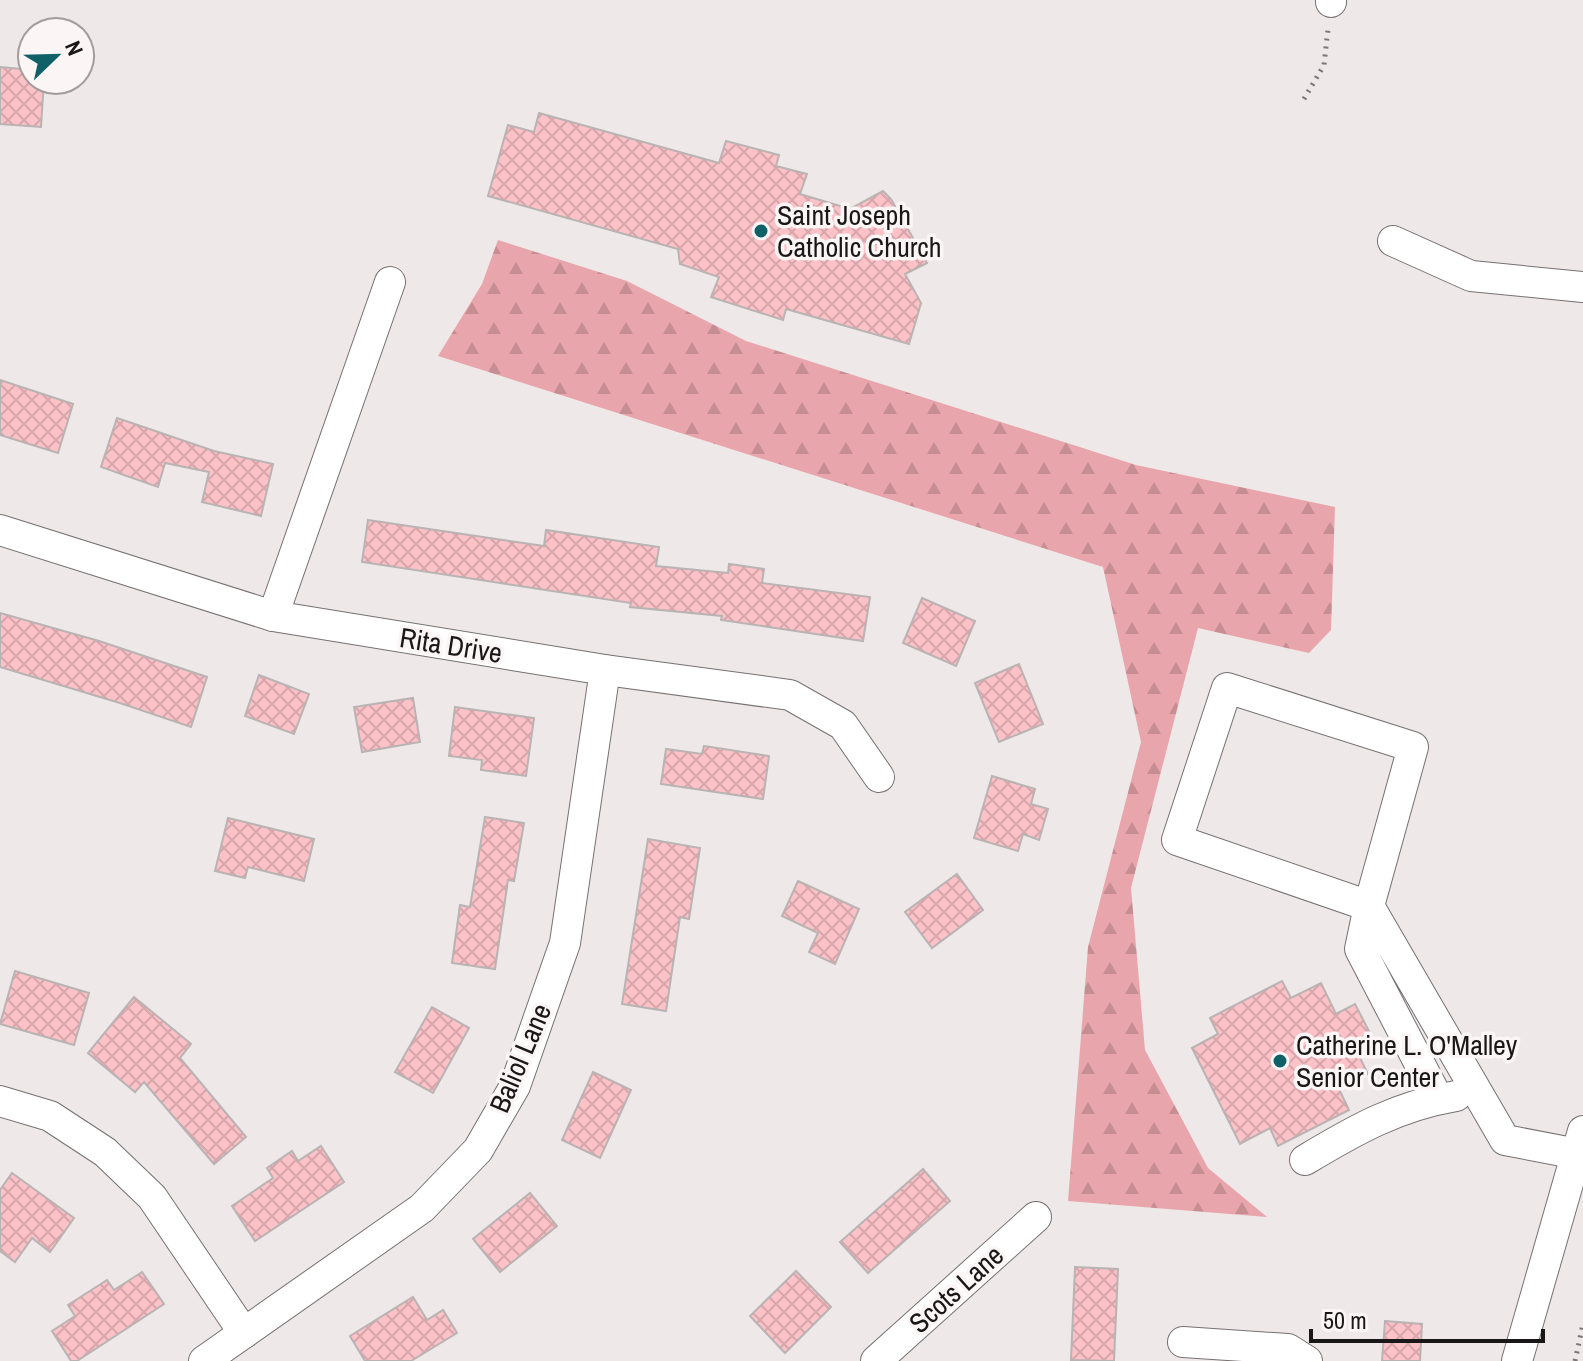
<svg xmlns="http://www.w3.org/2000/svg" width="1583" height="1361" font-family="'Archivo Narrow',sans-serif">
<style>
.forest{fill:url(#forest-firs)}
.building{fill:url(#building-cross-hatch);stroke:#b9b3b3;stroke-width:2}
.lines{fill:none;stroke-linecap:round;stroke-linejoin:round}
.minor-casing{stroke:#767071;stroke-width:32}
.path{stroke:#7b7777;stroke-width:5;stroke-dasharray:2 6;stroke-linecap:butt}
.minor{stroke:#fff;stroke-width:30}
.poi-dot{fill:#106167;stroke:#fcf5f6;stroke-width:3}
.labels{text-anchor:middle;stroke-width:7;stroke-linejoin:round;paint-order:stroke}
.poi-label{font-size:28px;fill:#1a1718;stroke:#fcf5f6;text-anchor:start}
.street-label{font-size:28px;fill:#1a1718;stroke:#fcf5f6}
</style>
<defs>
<pattern id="forest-firs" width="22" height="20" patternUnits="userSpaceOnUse" patternTransform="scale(2)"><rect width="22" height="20" fill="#e8a5ab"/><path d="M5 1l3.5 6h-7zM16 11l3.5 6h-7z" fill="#c68d92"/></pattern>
<pattern id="building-cross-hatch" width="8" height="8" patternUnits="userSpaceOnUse" patternTransform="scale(2)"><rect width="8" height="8" fill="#fcc2c7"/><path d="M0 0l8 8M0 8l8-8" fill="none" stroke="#d7a6aa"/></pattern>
</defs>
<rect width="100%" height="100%" fill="#efe8e8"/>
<polygon class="forest" points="498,240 627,281 746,341 1136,465 1335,507 1331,630 1309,653 1198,628 1131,888 1145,1050 1208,1168 1267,1217 1068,1201 1088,947 1141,742 1103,567 438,356 482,284"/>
<g class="building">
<polygon points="0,67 32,70 32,80 44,80 41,127 0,124"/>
<polygon points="539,113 719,163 726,141 779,155 776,166 807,174 800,194 850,209 883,191 891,199 927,263 905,274 921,303 909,344 786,309 783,320 711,297 719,277 680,264 678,249 488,196 508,125 534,132"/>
<polygon points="0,380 73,404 58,453 0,435"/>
<polygon points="117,418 214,451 273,464 261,516 202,502 209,472 165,463 158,487 101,467"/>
<polygon points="368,520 544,546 546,530 659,547 656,566 728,573 729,564 764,569 762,583 870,597 863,641 721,620 722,616 630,607 631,603 362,562"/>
<polygon points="922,598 975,621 956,666 903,643"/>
<polygon points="0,613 99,641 207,677 191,727 120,703 0,667"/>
<polygon points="1019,664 1043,724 999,742 975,683"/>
<polygon points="259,675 309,694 294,734 245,716"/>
<polygon points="413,698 420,742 362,752 354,707"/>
<polygon points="455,707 534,718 526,776 481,770 482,760 449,756"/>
<polygon points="704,746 769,756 763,799 661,784 666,749 702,754"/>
<polygon points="992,776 1035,789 1031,804 1048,809 1039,840 1023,834 1018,851 974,838"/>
<polygon points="485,817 524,823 514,881 508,880 495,969 452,963 460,905 470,907"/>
<polygon points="228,818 314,839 304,881 248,867 245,878 215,871"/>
<polygon points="648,839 700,848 689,919 680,917 666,1011 622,1004"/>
<polygon points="957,874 983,910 932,948 905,912"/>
<polygon points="798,881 859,909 835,964 809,952 818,933 782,916"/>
<polygon points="15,971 89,993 74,1045 0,1024"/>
<polygon points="1282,981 1291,998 1321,983 1336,1014 1355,1004 1373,1039 1355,1048 1368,1074 1339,1089 1349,1110 1278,1146 1270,1128 1240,1144 1192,1048 1218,1034 1210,1018"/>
<polygon points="134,997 191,1044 180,1058 246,1137 214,1164 144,1082 135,1092 88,1053"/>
<polygon points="432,1007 469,1028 433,1093 395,1072"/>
<polygon points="593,1072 631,1090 600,1158 562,1140"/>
<polygon points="321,1146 344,1182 255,1241 232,1206 273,1178 267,1168 292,1151 298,1161"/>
<polygon points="923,1169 950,1201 868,1273 840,1242"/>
<polygon points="12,1173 74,1218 50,1252 32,1238 15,1262 0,1251 0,1190"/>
<polygon points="530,1193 557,1226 500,1272 473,1239"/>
<polygon points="1075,1267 1118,1269 1114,1361 1071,1360"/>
<polygon points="796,1271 831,1307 785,1353 750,1316"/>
<polygon points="142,1272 164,1304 77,1361 71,1361 52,1331 75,1316 68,1305 107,1280 114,1290"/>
<polygon points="413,1297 427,1320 443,1310 457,1333 411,1361 365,1361 350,1336"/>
<polygon points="1385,1321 1422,1324 1420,1361 1382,1361"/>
</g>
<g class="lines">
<g class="minor-casing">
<g id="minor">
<polyline points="1331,2 1331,0"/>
<polyline points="1393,241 1471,276 1583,287"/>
<polyline points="0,530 273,616 605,670 790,695 843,725 879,777"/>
<polyline points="273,616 390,282"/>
<polyline points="1438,1099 1360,949 1369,906 1177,840 1227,688 1413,747 1369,906 1505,1140 1583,1155"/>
<polyline points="0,1101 50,1116 105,1152 152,1197 244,1333"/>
<path d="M1305,1160C1355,1130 1397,1106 1456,1096"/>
<polyline points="1183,1342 1288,1349 1307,1361"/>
<polyline points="204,1361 422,1208 478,1150 515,1086 565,943 605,670"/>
<polyline points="876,1361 1036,1217"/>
<polyline points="1517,1361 1583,1131"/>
</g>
</g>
<g class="path">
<polyline points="1304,99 1324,65 1328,29"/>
<polyline points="1575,1361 1583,1324"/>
</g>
<use href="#minor" class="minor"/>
</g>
<g class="poi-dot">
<circle cx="761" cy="231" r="8"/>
<circle cx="1280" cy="1061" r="8"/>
</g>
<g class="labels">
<g class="poi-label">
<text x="777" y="225">Saint Joseph<tspan x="777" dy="32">Catholic Church</tspan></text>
<text x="1296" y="1055">Catherine L. O'Malley<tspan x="1296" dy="32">Senior Center</tspan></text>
</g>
<g class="street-label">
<text transform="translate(451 645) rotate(9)" y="10">Rita Drive</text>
<text transform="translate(520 1058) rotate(-67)" y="10">Baliol Lane</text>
<text transform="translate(956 1289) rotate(-42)" y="10">Scots Lane</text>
</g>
</g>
<g transform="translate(56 56) rotate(67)"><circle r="38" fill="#fcf5f6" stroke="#a29c9d" stroke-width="2"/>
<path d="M0-6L14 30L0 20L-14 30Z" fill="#106167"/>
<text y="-12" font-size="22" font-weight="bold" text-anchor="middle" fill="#1a1718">N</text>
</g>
<path d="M1311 1329v12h232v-12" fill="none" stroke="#1a1718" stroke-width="4"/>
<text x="1323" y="1329" font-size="24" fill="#1a1718" stroke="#fcf5f6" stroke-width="6" paint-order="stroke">50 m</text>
</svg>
